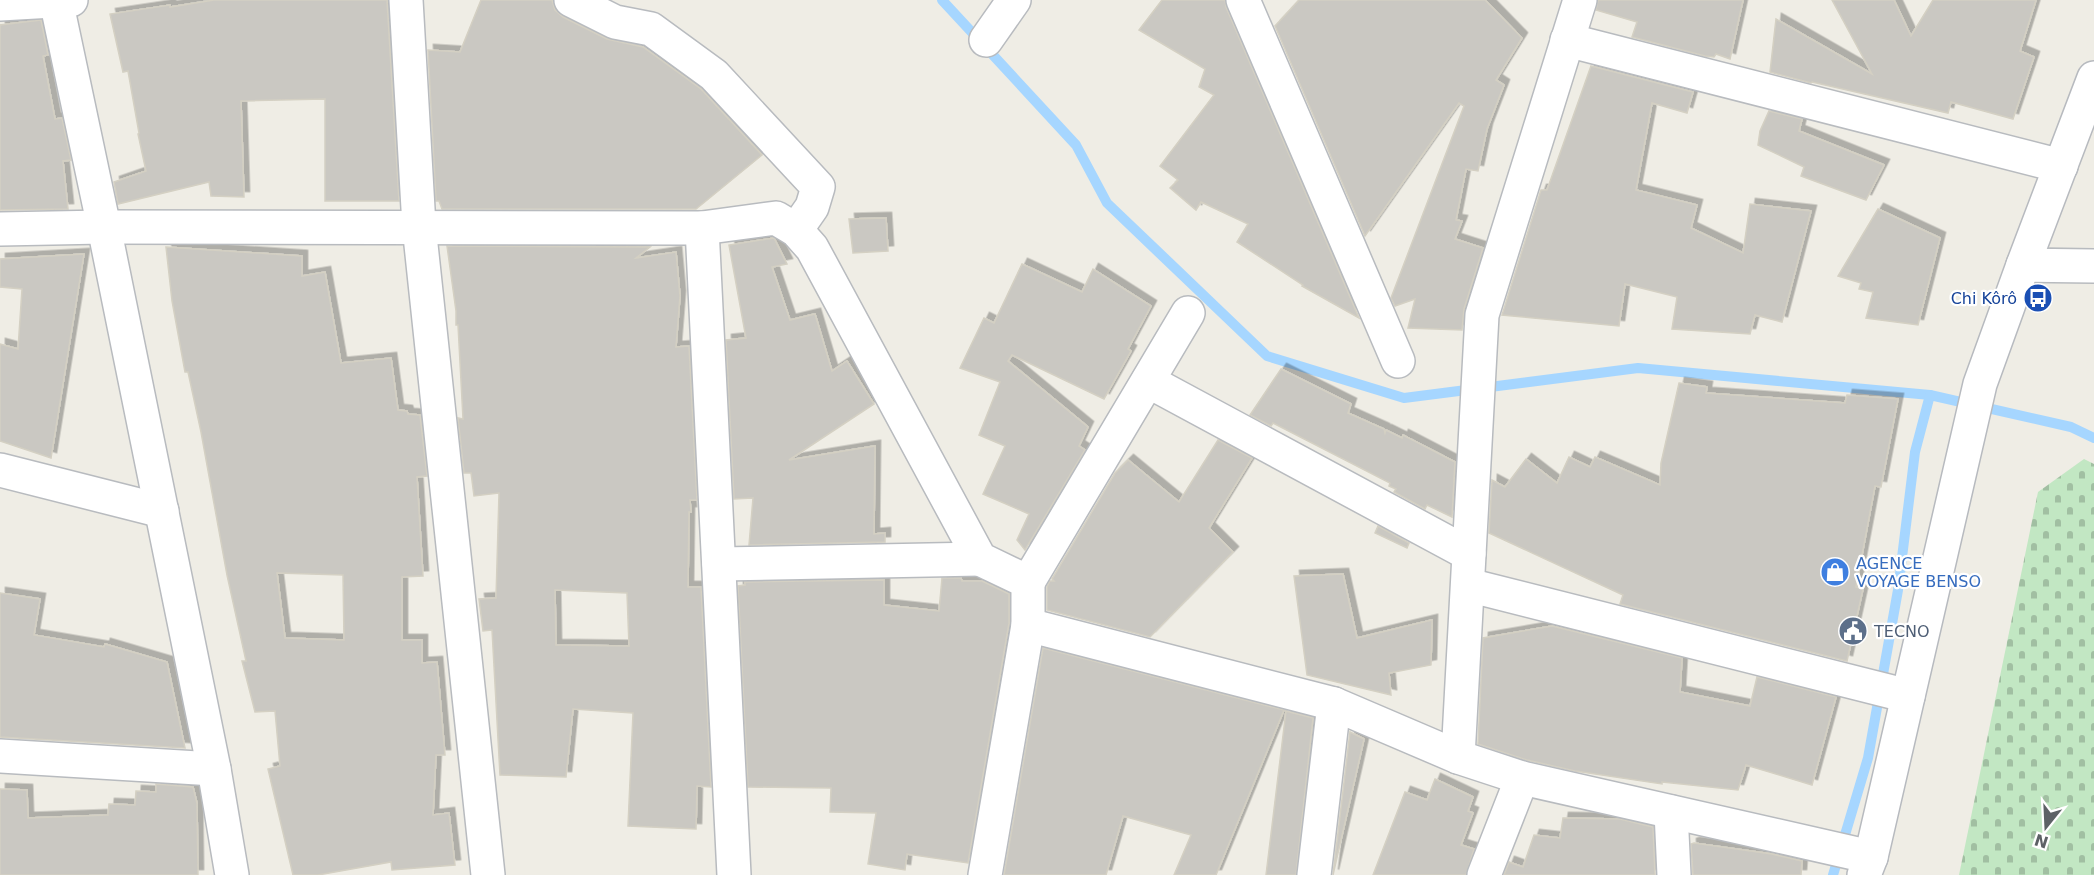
<svg xmlns="http://www.w3.org/2000/svg" width="2094" height="875" font-family="'DejaVu Sans',sans-serif">
<style>
.cemetery{fill:url(#cemetery-stones)}
.lines{fill:none;stroke-linecap:round;stroke-linejoin:round}
.stream{stroke:#a6d6ff;stroke-width:10}
.building{fill:#cac8c2;stroke:#d4d0c3;stroke-width:1.5;fill-rule:evenodd;filter:url(#shadow)}
.minor-casing{stroke:#b8bbbf;stroke-width:36}
.secondary-casing{stroke:#b7babf;stroke-width:36}
.minor{stroke:#fff;stroke-width:33}
.secondary{stroke:#fff;stroke-width:33}
.labels{text-anchor:middle;stroke-width:4.5;stroke-linejoin:round;paint-order:stroke}
.transit-label{font-size:16px;fill:#164399;stroke:#fff;text-anchor:end}
.shop-label{font-size:16px;fill:#366cbe;stroke:#fff;text-anchor:start}
.service-label{font-size:16px;fill:#4e5e75;stroke:#fff;text-anchor:start}
</style>
<defs>
<pattern id="cemetery-stones" width="16" height="16" patternUnits="userSpaceOnUse" patternTransform="scale(1.5)"><rect width="16" height="16" fill="#c2e7c3"/><path d="M2 7V4a2 2 0 0 1 4 0v3zM10 15v-3a2 2 0 0 1 4 0v3z" fill="#a1bfa2"/></pattern>
<filter id="shadow"><feDropShadow dx="5.5" dy="-5.5" stdDeviation="0" flood-color="#0004"/></filter>
</defs>
<rect width="100%" height="100%" fill="#efede5"/>
<polygon class="cemetery" points="2084,459 2094,464 2094,875 1959,875 2038,492"/>
<g class="lines">
<g class="stream">
<polyline points="942,0 1076,145 1107,203 1267,356 1404,398 1638,368 1930,395 2071,427 2094,438"/>
<polyline points="1833,875 1868,758 1898,590 1915,452 1930,395"/>
</g>
</g>
<g class="building">
<polygon points="214,0 387,0 399,201 325,201 325,99 241,101 244,197 211,196 209,182 118,204 114,182 146,171 138,134 139,133 128,71 123,72 110,14 170,5 170,7"/>
<polygon points="481,0 552,0 555,10 563,17 607,39 643,47 701,89 762,155 696,209 442,209 439,201 436,201 428,50 460,52"/>
<polygon points="1162,0 1225,0 1226,7 1359,318 1302,286 1303,285 1237,242 1248,224 1201,202 1196,210 1170,188 1178,180 1160,166 1214,95 1199,87 1205,69 1139,30"/>
<polygon points="1299,0 1485,0 1522,38 1496,80 1504,85 1487,129 1478,171 1466,169 1456,220 1462,221 1455,239 1483,248 1464,309 1462,330 1408,328 1415,299 1395,306 1391,298 1464,106 1459,103 1365,236 1275,26"/>
<polygon points="1598,0 1743,0 1730,59 1716,54 1714,57 1705,56 1632,37 1637,22 1596,10"/>
<polygon points="1832,0 1894,0 1911,36 1933,0 2036,0 2020,51 2034,57 2013,119 1951,102 1948,113 1812,82 1811,83 1770,72 1776,19 1872,74"/>
<polygon points="41,20 48,55 43,56 55,119 62,118 71,160 63,161 68,209 0,210 0,25"/>
<polygon points="1591,66 1693,92 1687,113 1652,103 1636,190 1697,205 1691,228 1743,253 1750,204 1811,211 1782,322 1755,315 1750,334 1672,329 1677,297 1625,284 1619,326 1502,315 1541,190 1547,190"/>
<polygon points="1769,111 1802,119 1799,131 1884,165 1866,200 1801,176 1804,167 1758,145 1760,131"/>
<polygon points="1878,209 1940,238 1918,325 1866,318 1873,292 1859,289 1861,283 1838,276"/>
<polygon points="886,218 888,251 853,253 849,219"/>
<polygon points="774,238 787,264 772,267 790,320 815,314 832,371 847,361 874,404 789,460 875,446 874,534 885,533 885,542 749,545 753,498 734,499 726,340 746,338 729,245"/>
<path d="M447,246L650,247L636,258L676,252L680,296L676,347L689,346L697,500H690L691,512H689L688,587H701L711,787L697,786L696,829L628,826L633,713L573,709L566,777L500,775L492,630L483,631L479,599L496,598L499,493L474,496L471,473H464L458,418L463,419L458,325H456V311ZM555,590L627,593L629,646L556,645Z"/>
<path d="M166,247L302,256V276L325,272L341,363L391,358L398,410L407,411L408,414L420,415L427,476L417,477L423,576L402,577V640H422V663L437,662L445,755H436L433,815L449,813L455,865L392,870L391,862L318,875H293L268,769L280,766L275,711L255,712L242,661H246L227,575L201,432L188,372H185L172,301ZM277,573L343,575L344,640L285,638Z"/>
<polygon points="84,254 51,458 0,441 0,344 18,349 22,289 0,287 0,259"/>
<polygon points="1022,264 1082,292 1093,269 1151,306 1128,349 1131,351 1104,399 1012,355 1008,361 1088,427 1079,446 1085,450 1025,550 1017,540 1029,514 983,494 1005,446 979,435 1000,382 960,368 984,318 994,323"/>
<polygon points="1281,369 1351,404 1348,413 1384,429 1385,433 1386,430 1402,438 1403,435 1455,462 1452,517 1427,505 1425,509 1394,492 1396,489 1389,486 1390,483 1273,423 1271,426 1250,415"/>
<polygon points="1679,383 1707,387 1706,393 1845,403 1847,395 1898,399 1881,487 1875,486 1856,587 1863,589 1847,661 1620,604 1623,595 1489,533 1492,480 1505,487 1526,459 1557,483 1569,457 1590,467 1595,457 1660,485 1661,463"/>
<polygon points="1218,440 1252,458 1209,528 1233,552 1150,637 1047,610 1047,587 1050,581 1054,581 1052,579 1115,473 1128,460 1179,502"/>
<polygon points="1378,526 1409,543 1407,548 1375,533"/>
<polygon points="1343,574 1357,638 1432,620 1431,665 1389,673 1391,695 1307,675 1294,576"/>
<polygon points="942,578 961,578 962,581 982,581 1009,594 1009,623 968,863 907,854 905,870 868,864 876,813 830,812 831,788 748,787 738,586 745,585 745,582 884,580 884,605 939,611"/>
<polygon points="0,593 40,599 34,635 104,647 105,644 167,662 185,748 0,737"/>
<polygon points="1552,626 1682,658 1680,692 1750,706 1757,677 1836,697 1812,785 1746,765 1738,790 1662,782 1662,784 1575,771 1527,760 1478,744 1483,638"/>
<polygon points="1043,648 1284,710 1216,875 1174,875 1191,835 1123,816 1106,875 1004,875"/>
<polygon points="1286,711 1313,718 1296,875 1266,875"/>
<polygon points="1350,732 1364,739 1333,875"/>
<polygon points="1435,779 1473,797 1468,811 1473,813 1461,845 1474,849 1466,875 1373,875 1405,792 1427,800"/>
<polygon points="156,784 193,787 197,803 198,875 0,875 0,789 27,790 28,818 108,815 109,804 135,805 136,791 156,792"/>
<polygon points="1563,818 1620,819 1653,827 1655,875 1504,875 1509,862 1523,867 1534,835 1560,838"/>
<polygon points="1694,843 1772,854 1802,861 1801,875 1693,875 1691,844"/>
</g>
<g class="lines">
<g class="minor-casing">
<g id="minor">
<polyline points="56,0 104,227 214,769 232,875"/>
<polyline points="406,0 419,226 488,875"/>
<polyline points="571,0 615,22 651,29 714,75 818,187 812,207 796,230"/>
<polyline points="1243,0 1398,361"/>
<polyline points="0,4 71,0"/>
<polyline points="986,40 1014,0"/>
<polyline points="1567,40 2061,166"/>
<polyline points="702,228 734,875"/>
<polyline points="0,229 104,227 702,228 776,218 796,230 812,248 980,559 1028,582 1028,625 985,875"/>
<polyline points="2023,265 2094,266"/>
<polyline points="1148,381 1469,554"/>
<polyline points="0,470 162,511"/>
<polyline points="719,564 980,559"/>
<polyline points="1028,582 1188,313"/>
<polyline points="1468,585 1908,696"/>
<polyline points="1028,625 1334,704 1458,757 1522,778 1871,857"/>
<polyline points="0,756 214,769"/>
<polyline points="1458,757 1482,315 1580,0"/>
<polyline points="1671,812 1674,875"/>
<polyline points="1314,875 1334,704"/>
<polyline points="1484,875 1522,778"/>
</g>
</g>
<g class="secondary-casing">
<polyline id="secondary" points="1864,875 1871,857 1980,384 2023,265 2094,78"/>
</g>
<use href="#minor" class="minor"/>
<use href="#secondary" class="secondary"/>
</g>
<defs>
<g id="bus-disc" transform="scale(1.5)"><circle r="9.5" fill="#1a4fb4" stroke="#fff"/><path d="M-5-6H5V4H4V6H2V4H-2V6H-4V4H-5ZM-3.5-4V0h7V-4ZM-3.5 1.2v1.5H-2V1.2ZM2 1.2v1.5H3.5V1.2Z" fill="#fff"/></g>
<g id="shop-disc" transform="scale(1.5)"><circle r="9.5" fill="#3f7fe0" stroke="#fff"/><path d="M-5-2.5h2.3a2.7 3.5 0 0 1 5.4 0H5L5.5 6h-11ZM-1.5-2.5h3a1.5 2.3 0 0 0-3 0Z" fill="#fff"/></g>
<g id="civic-disc" transform="scale(1.5)"><circle r="9.5" fill="#5c6f8a" stroke="#fff"/><path d="M-.6-6.5H3V-4.5H.6V-3L4-1V1h2V6H-6V1h2V-1L-.6-3ZM-1.2 2.5V6h2.4V2.5Z" fill="#fff"/></g>
</defs>
<g fill-rule="evenodd">
<use href="#bus-disc" x="2038" y="298"/>
<use href="#shop-disc" x="1835" y="572"/>
<use href="#civic-disc" x="1853" y="631"/>
</g>
<g class="labels">
<g class="transit-label">
<text x="2017" y="304">Chi Kôrô</text>
</g>
<g class="shop-label">
<text x="1856" y="569">AGENCE<tspan x="1856" dy="18">VOYAGE BENSO</tspan></text>
</g>
<g class="service-label">
<text x="1874" y="637">TECNO</text>
</g>
</g>
<g transform="translate(2046 827) rotate(198)" stroke="#ffffff" stroke-width="4.5" paint-order="stroke">
<path d="M0-4.5L10 22L0 15L-10 22Z" fill="#5d6166"/>
<text y="-9" font-size="16" font-weight="bold" text-anchor="middle" fill="#5d6166">N</text>
</g>
</svg>
